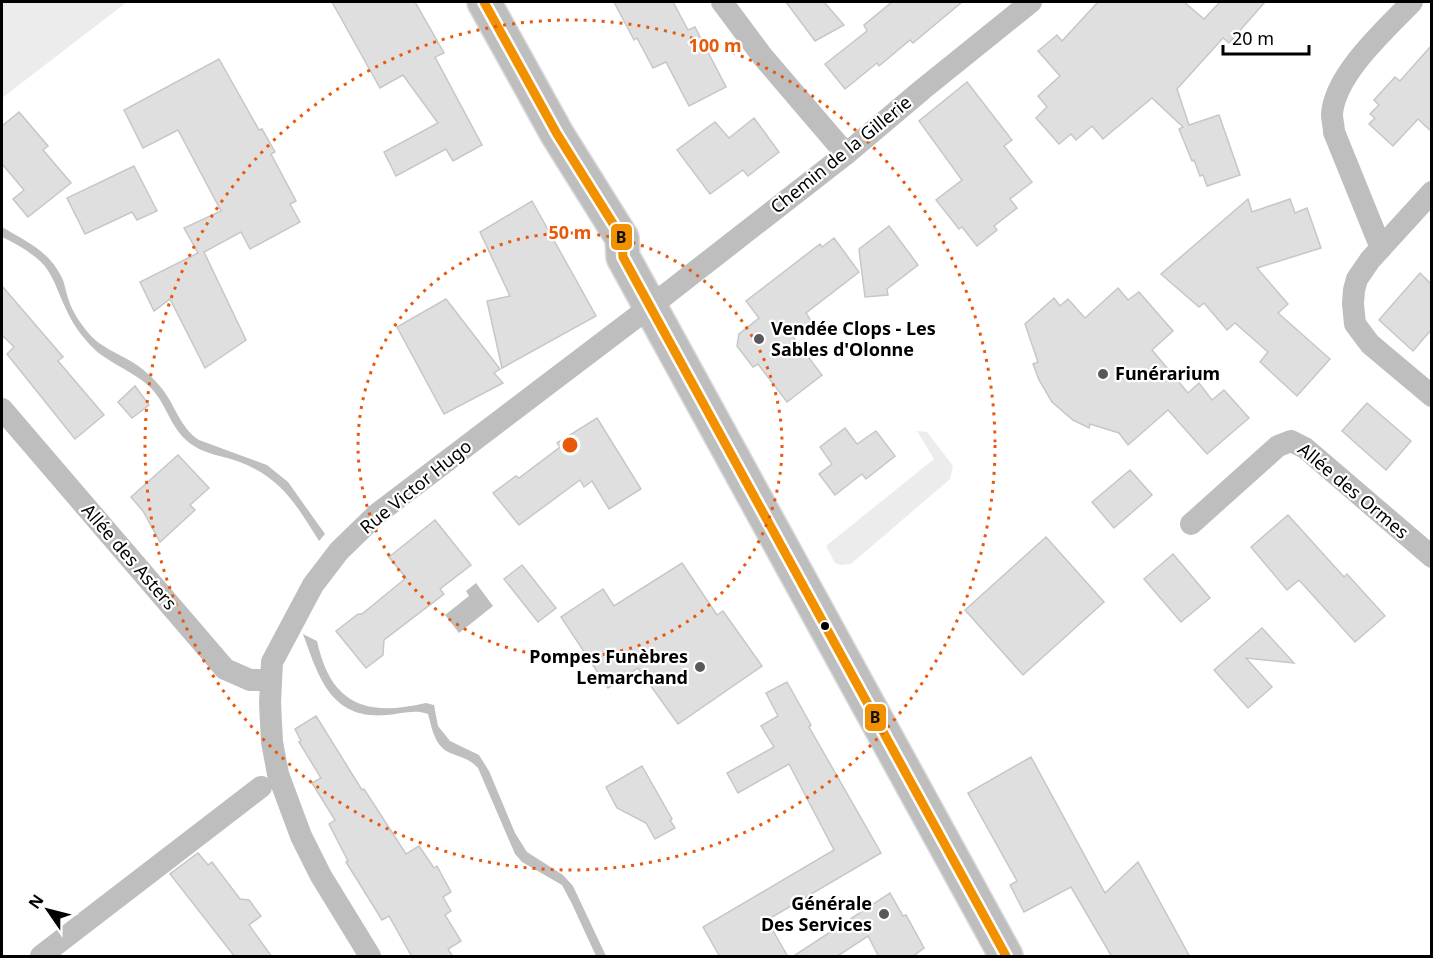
<svg xmlns="http://www.w3.org/2000/svg" width="1433" height="958" font-family="'Noto Sans',sans-serif">
<style>
.green{fill:#ececec}
.water{fill:#bfbfbf}
.building{fill:#dfdfdf;stroke:#c7c7c7;stroke-width:1.5}
.lines{fill:none;stroke-linecap:round;stroke-linejoin:round}
.primary-casing{stroke:#dbdbdb;stroke-width:36}
.street{stroke:#bebebe;stroke-width:22}
.primary{stroke:#bebebe;stroke-width:33}
.bus-1-casing{stroke:#fff;stroke-width:14}
.bus-1{stroke:#f29100;stroke-width:9}
.ring{fill:none;stroke:#e8590c;stroke-width:3;stroke-dasharray:3 6}
.poi-dot{fill:#595959;stroke:#fff;stroke-width:2}
.bus-dot{fill:#000;stroke:#fff;stroke-width:2}
.labels{text-anchor:middle;stroke-width:4.5;stroke-linejoin:round;paint-order:stroke}
.street-label{font-size:18px;fill:#000;stroke:#fff}
.poi-label{font-size:18px;font-weight:bold;fill:#000;stroke:#fff;text-anchor:start}
.centre{fill:#e8590c;stroke:#fff;stroke-width:3}
.ring-label{font-size:18px;text-anchor:middle;font-weight:bold;fill:#e8590c;stroke:#fff;stroke-width:4.5;stroke-linejoin:round;paint-order:stroke}
.line-badge{stroke:#fff;stroke-width:2}
.pale-badge-label{font-size:16px;text-anchor:middle;font-weight:bold;fill:#111}
</style>
<rect width="100%" height="100%" fill="#fff"/>
<g class="green">
<polygon points="2,2 127,2 2,98"/>
<polygon points="917,431 927,432 953,466 950,479 851,564 840,565 835,563 826,546 934,459"/>
</g>
<g class="water">
<path d="M2,227C27,242 50,251 63,280C65,286 66,292 68,298C72,312 82,326 92,337C101,346 116,353 127,359C139,365 150,375 159,385C175,403 179,427 199,440L267,465L288,482L325,534L319,541C295,503 281,477 237,461C223,456 206,454 194,446C171,432 168,406 151,388C134,371 107,363 91,346C81,335 72,323 66,309C58,293 53,273 40,261C29,251 15,243 2,237Z"/>
<polygon points="476,583 493,606 459,633 445,615 469,596 466,591"/>
<path d="M303,634L317,641C331,705 366,717 426,703L434,705L438,726L450,741L479,755L489,771L515,833L527,852L563,875L573,886L606,956H596L572,904L562,885L522,862L515,854L478,768C469,758 459,757 448,752C434,744 432,728 428,714C414,709 401,714 387,715C331,720 319,678 303,634Z"/>
</g>
<g class="building">
<polygon points="332,2 415,2 444,53 435,57 482,145 453,161 446,149 396,176 384,152 438,123 403,75 380,88"/>
<polygon points="614,2 673,2 688,30 695,27 726,87 689,106 666,62 653,68 637,38 634,40"/>
<polygon points="786,2 824,2 844,25 815,41"/>
<polygon points="892,2 962,2 913,43 910,40 879,66 877,63 845,89 825,64 867,31 864,25"/>
<polygon points="1098,2 1184,2 1204,19 1220,2 1265,2 1229,43 1223,38 1177,89 1189,125 1219,115 1240,175 1207,186 1203,175 1200,176 1194,160 1192,161 1179,129 1183,127 1152,98 1103,139 1092,126 1076,140 1071,134 1059,144 1036,118 1047,107 1038,96 1060,76 1038,51 1057,35 1062,41"/>
<polygon points="1431,46 1431,131 1418,119 1393,146 1369,124 1375,118 1370,114 1379,105 1374,100 1395,77 1400,81"/>
<polygon points="219,59 259,130 262,129 275,152 271,154 296,201 290,204 300,222 250,249 241,232 204,252 246,340 205,368 170,299 154,311 140,282 198,253 184,228 221,211 178,130 143,148 124,110"/>
<polygon points="967,82 1012,140 1004,146 1032,182 1010,199 1017,208 994,226 997,230 977,246 962,227 959,229 936,200 962,180 919,121"/>
<polygon points="19,112 48,146 43,150 71,183 28,217 13,199 24,190 2,164 2,126"/>
<polygon points="754,118 779,152 748,176 743,170 710,194 677,150 715,122 729,138"/>
<polygon points="134,166 157,211 137,220 132,212 85,234 67,198"/>
<polygon points="1248,199 1252,212 1290,199 1295,213 1307,208 1321,248 1257,268 1288,304 1278,313 1330,359 1297,396 1260,362 1268,352 1235,323 1227,330 1204,303 1199,307 1161,274"/>
<polygon points="532,201 596,316 502,368 487,301 510,296 480,232"/>
<polygon points="889,226 918,265 887,289 888,295 865,297 859,249"/>
<polygon points="834,238 859,272 806,313 812,322 793,337 822,375 787,402 758,364 753,367 737,346 739,334 759,318 746,301 820,244 822,247"/>
<polygon points="1420,273 1431,284 1431,330 1413,351 1379,320"/>
<polygon points="2,286 63,357 58,361 104,415 75,439 7,354 14,347 2,335"/>
<polygon points="1118,288 1128,300 1139,292 1173,331 1152,350 1188,393 1199,383 1212,400 1224,390 1249,418 1207,454 1168,410 1128,445 1119,433 1090,424 1089,428 1073,420 1052,402 1039,380 1033,364 1038,362 1025,324 1054,298 1060,306 1068,299 1085,318"/>
<polygon points="446,299 500,369 494,373 503,383 444,414 397,327"/>
<polygon points="135,386 149,405 132,418 118,402"/>
<polygon points="1367,403 1411,441 1386,470 1342,431"/>
<polygon points="597,418 641,489 609,509 592,481 584,487 580,480 519,525 493,493 516,476 519,478 560,447 557,443"/>
<polygon points="845,428 857,444 876,431 895,456 866,479 862,474 835,495 819,474 832,464 820,447"/>
<polygon points="178,455 209,488 190,505 195,510 160,542 143,511 131,497"/>
<polygon points="1130,470 1152,495 1114,528 1092,502"/>
<polygon points="1288,515 1344,577 1347,574 1385,616 1355,642 1299,580 1287,590 1251,547"/>
<polygon points="435,520 471,565 440,589 444,594 384,640 383,655 366,668 336,631 358,614 362,614 406,578 389,557"/>
<polygon points="1046,537 1104,602 1023,675 965,610"/>
<polygon points="1173,554 1210,598 1181,622 1144,579"/>
<polygon points="682,563 717,615 723,611 762,666 678,724 638,668 608,688 561,617 603,589 614,606"/>
<polygon points="522,565 556,608 538,622 504,579"/>
<polygon points="1262,628 1294,663 1246,658 1272,687 1248,708 1214,670"/>
<polygon points="787,682 811,725 809,727 881,853 767,920 788,957 720,957 703,927 834,850 789,764 738,793 727,773 774,747 761,726 778,716 766,693"/>
<polygon points="316,716 362,790 364,789 406,854 419,846 434,868 437,866 451,892 443,897 451,911 445,915 461,941 448,949 453,957 412,957 389,916 382,920 346,862 348,861 329,824 335,820 312,783 321,778 299,742 301,741 295,729"/>
<polygon points="1031,757 1105,893 1138,862 1190,957 1112,957 1071,887 1024,912 1010,885 1017,881 968,793"/>
<polygon points="642,766 672,819 670,820 675,828 655,839 646,823 617,808 606,787"/>
<polygon points="198,853 208,865 212,862 240,899 249,900 261,916 249,925 272,957 235,957 170,874"/>
<polygon points="890,893 903,916 906,915 924,948 912,957 879,957 868,936 836,957 792,957"/>
</g>
<g class="lines">
<g class="primary-casing">
<polyline id="primary" points="484,2 557,134 622,238 623,257 1006,956"/>
</g>
<g class="street">
<polyline points="722,2 763,57 846,154"/>
<polyline points="1432,192 1370,260 1357,279 1354,290 1353,304 1355,324 1370,344 1432,396"/>
<path d="M1381,248L1334,132C1334,127 1332,120 1332,114C1335,74 1386,29 1412,2"/>
<polyline points="2,409 225,669 250,680 271,680"/>
<polyline points="1191,524 1278,446 1291,441 1305,448 1432,557"/>
<polyline points="41,956 261,787"/>
<polyline points="370,956 321,876 301,836 278,774 272,742 270,703 272,662 313,585 339,551 377,514 651,306 846,154 923,89 1031,2"/>
</g>
<use href="#primary" class="primary"/>
<g class="bus-1-casing">
<polyline id="bus-1" points="484,2 557,134 622,238 623,257 1006,956"/>
</g>
<use href="#bus-1" class="bus-1"/>
</g>
<g class="ring">
<circle cx="570" cy="445" r="212"/>
<circle cx="570" cy="445" r="425"/>
</g>
<g class="poi-dot">
<circle cx="759" cy="339" r="6"/>
<circle cx="1103" cy="374" r="6"/>
<circle cx="700" cy="667" r="6"/>
<circle cx="884" cy="914" r="6"/>
</g>
<circle class="bus-dot" cx="825" cy="626" r="5"/>
<g class="labels">
<g class="street-label">
<text transform="translate(841 155) rotate(-39)" y="6">Chemin de la Gillerie</text>
<text transform="translate(416 487) rotate(-39)" y="6">Rue Victor Hugo</text>
<text transform="translate(1353 491) rotate(40)" y="6">Allée des Ormes</text>
<text transform="translate(129 557) rotate(49)" y="6">Allée des Asters</text>
</g>
<g class="poi-label">
<text x="771" y="335">Vendée Clops - Les<tspan x="771" dy="21">Sables d'Olonne</tspan></text>
<text x="1115" y="380">Funérarium</text>
<text x="688" y="663" text-anchor="end">Pompes Funèbres<tspan x="688" dy="21">Lemarchand</tspan></text>
<text x="872" y="910" text-anchor="end">Générale<tspan x="872" dy="21">Des Services</tspan></text>
</g>
</g>
<circle cx="570" cy="445" r="9" class="centre"/>
<g class="ring-label">
<text x="715" y="52">100 m</text>
<text x="570" y="239">50 m</text>
</g>
<g class="line-badge">
<rect x="610" y="223" width="23" height="28" rx="6" fill="#f29100"/>
<rect x="864" y="703" width="23" height="29" rx="6" fill="#f29100"/>
</g>
<g class="pale-badge-label">
<text x="621" y="243">B</text>
<text x="875" y="723">B</text>
</g>
<rect width="1433" height="958" fill="none" stroke="#000000" stroke-width="6"/>
<g transform="translate(48 910) rotate(305)" stroke="#ffffff" stroke-width="4.5" paint-order="stroke">
<path d="M0-4.5L10 22L0 15L-10 22Z" fill="#000000"/>
<text y="-9" font-size="16" font-weight="bold" text-anchor="middle" fill="#000000">N</text>
</g>
<path d="M1223 45v9h86v-9" fill="none" stroke="#000000" stroke-width="3"/>
<text x="1232" y="45" font-size="18" fill="#000000" stroke="#ffffff" stroke-width="4.5" paint-order="stroke">20 m</text>
</svg>
